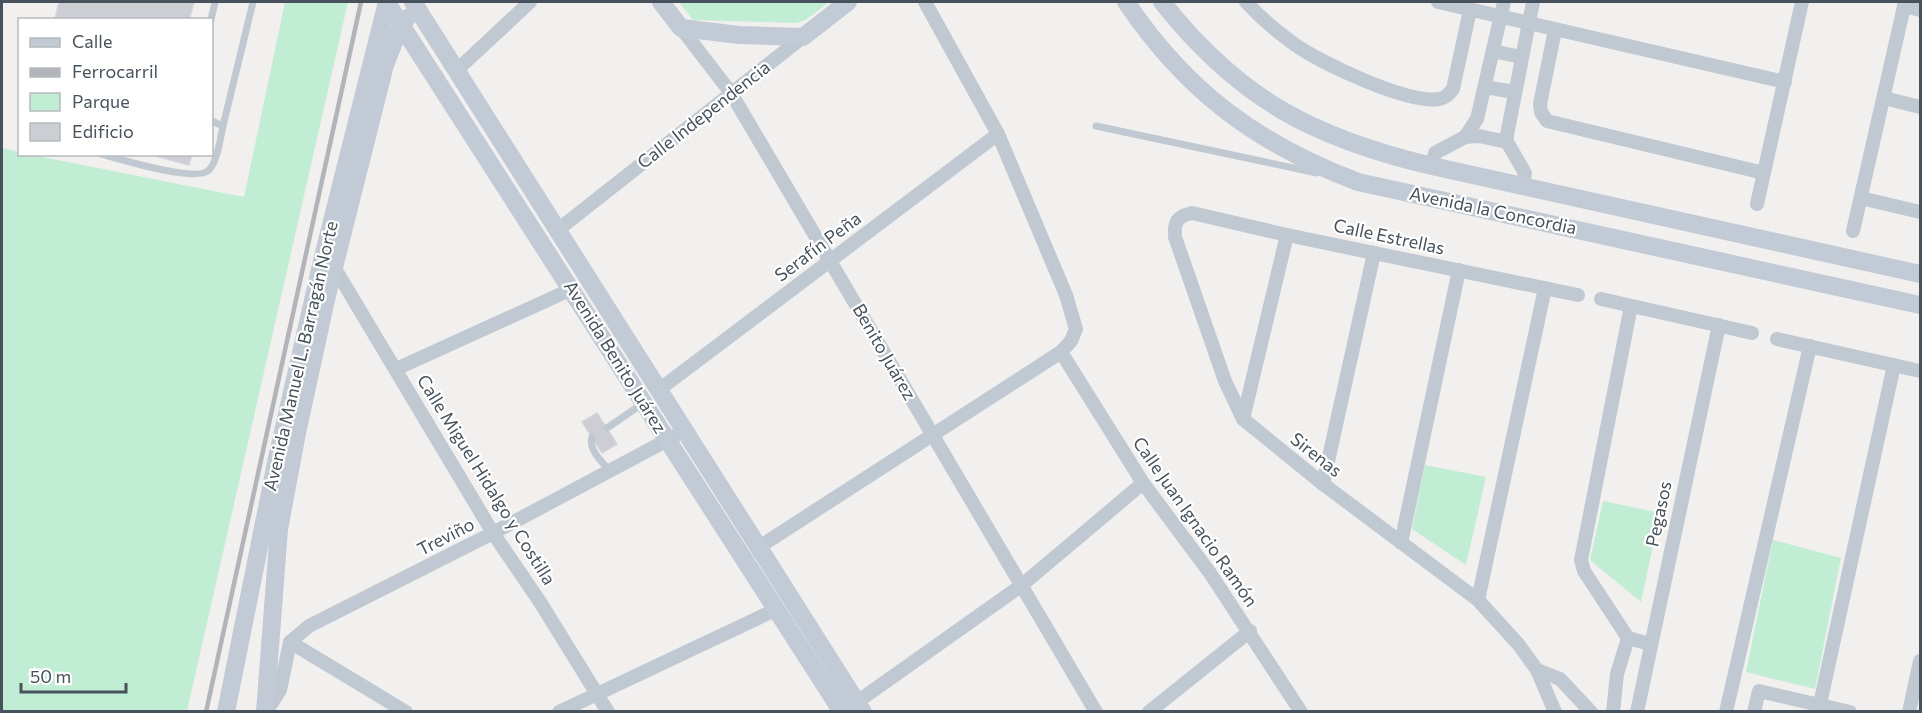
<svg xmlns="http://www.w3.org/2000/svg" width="1922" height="713" font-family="Commissioner,sans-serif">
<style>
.green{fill:#c0edd3}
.building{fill:#ccced4;stroke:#d4d5db;stroke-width:1.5}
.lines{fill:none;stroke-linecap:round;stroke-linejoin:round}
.service{stroke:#c0c9d1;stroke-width:7}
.minor{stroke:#c0c9d1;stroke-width:14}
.secondary{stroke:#c1cad5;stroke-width:18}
.rail{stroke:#b2b4b9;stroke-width:4.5}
.labels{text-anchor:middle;stroke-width:4.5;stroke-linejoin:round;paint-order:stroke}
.street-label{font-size:18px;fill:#48525c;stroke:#fff}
</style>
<rect width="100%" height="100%" fill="#f2efef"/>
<g class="green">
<polygon points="285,2 348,2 187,711 2,711 2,148 19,152 20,154 32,155 244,197"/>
<polygon points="679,2 829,2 807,19 797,23 693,20"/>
<polygon points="1425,465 1486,477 1466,565 1412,529"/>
<polygon points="1603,501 1660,513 1641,602 1590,560"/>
<polygon points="1773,540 1841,558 1815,689 1746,672"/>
</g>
<g class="building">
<polygon points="59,2 194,2 189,20 55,20"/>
<polygon points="148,154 192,154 189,165"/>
<polygon points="597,413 617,444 602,453 582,422"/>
</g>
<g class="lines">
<g class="service">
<polyline points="211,20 215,2"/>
<polyline points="212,121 223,126 253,2"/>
<polyline points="1096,126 1317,173"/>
<path d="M101,154C119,159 198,183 209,170C218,160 220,139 223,126"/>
<polyline points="607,428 642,404"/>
<path d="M592,437C588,450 603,463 611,472"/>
</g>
<g class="minor">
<path d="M1246,2C1260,17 1277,32 1294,44C1321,63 1407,104 1439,99C1446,98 1449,94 1453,89L1470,10"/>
<polyline points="1438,2 1785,82"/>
<polyline points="1904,6 1920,10"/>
<polyline points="681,28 731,93 1096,712"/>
<polyline points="1555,30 1540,104 1541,112 1547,121 1764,173"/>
<polyline points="1493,51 1521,57"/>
<polyline points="457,70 530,2"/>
<polyline points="1485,87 1514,92"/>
<polyline points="1884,98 1920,107"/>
<polyline points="1465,137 1479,136 1507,142"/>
<polyline points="1432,166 1435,153 1465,137 1477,119 1504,2"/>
<polyline points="1523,185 1525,173 1507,142 1507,135 1533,2"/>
<polyline points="1861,198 1920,212"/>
<polyline points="1757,204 1802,2"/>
<polyline points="559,229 803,37"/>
<polyline points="1853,231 1905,2"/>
<polyline points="334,267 493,533 540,602 608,712"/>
<polyline points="1601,299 1752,333"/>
<polyline points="1631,306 1581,560 1584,571 1628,638 1650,644"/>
<polyline points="1777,339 1920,371"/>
<polyline points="1061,352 1143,483 1210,573 1301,712"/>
<polyline points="396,369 572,289"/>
<polyline points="660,389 998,134"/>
<polyline points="1243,419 1287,235"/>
<polyline points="1323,484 1374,253"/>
<polyline points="1401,543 1459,270"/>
<polyline points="759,547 1061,352 1071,341 1076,329 1066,295 998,134 925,2"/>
<polyline points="1478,600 1545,288"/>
<polyline points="290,642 406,712"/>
<polyline points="1537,670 1560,679 1591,712"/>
<polyline points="857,702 1022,585 1143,483"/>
<polyline points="1820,704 1894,365"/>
<polyline points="266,712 280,690 290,642 309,626 493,533 675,436"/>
<polyline points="559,712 777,609"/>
<polyline points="1149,712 1250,631"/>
<path d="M1555,712L1537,670L1519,645L1478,600L1323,484L1243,419L1225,381L1175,237C1174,222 1177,216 1192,213L1287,235L1578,295"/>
<polyline points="1613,712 1617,674 1628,638"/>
<polyline points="1637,712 1719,325"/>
<polyline points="1726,712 1810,346"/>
<polyline points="1754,712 1759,691 1850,712"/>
<polyline points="1909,712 1920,661"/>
</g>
<g class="secondary">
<polyline points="413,2 863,712"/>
<polyline points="661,2 681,28 739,35 803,37 848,2"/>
<path d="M1126,2C1186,91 1257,144 1358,182L1920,305"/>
<path d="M1162,2C1239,99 1313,138 1432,166L1920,274"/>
<polyline points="387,3 842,712"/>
<polyline points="226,712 277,458 322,261 387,2"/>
<polyline points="265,712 279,529 297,433 327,295 385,65 398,32 407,18"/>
</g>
<polyline class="rail" points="206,712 361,2"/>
</g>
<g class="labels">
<g class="street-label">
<text transform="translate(704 115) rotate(-38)" y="6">Calle Independencia</text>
<text transform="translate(1493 211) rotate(12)" y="6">Avenida la Concordia</text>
<text transform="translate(1389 237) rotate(12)" y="6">Calle Estrellas</text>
<text transform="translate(818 247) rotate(-37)" y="6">Serafín Peña</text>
<text transform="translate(884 352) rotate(60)" y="6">Benito Juárez</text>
<text transform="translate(301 356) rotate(-77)" y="6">Avenida Manuel L. Barragán Norte</text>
<text transform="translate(615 357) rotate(58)" y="6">Avenida Benito Juárez</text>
<text transform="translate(1316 455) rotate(38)" y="6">Sirenas</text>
<text transform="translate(486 480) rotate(58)" y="6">Calle Miguel Hidalgo y Costilla</text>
<text transform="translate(1659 514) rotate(-78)" y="6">Pegasos</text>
<text transform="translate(1195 522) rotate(55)" y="6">Calle Juan Ignacio Ramón</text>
<text transform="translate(446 537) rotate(-27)" y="6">Treviño</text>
</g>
</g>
<rect width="1922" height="713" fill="none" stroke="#48525c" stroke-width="6"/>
<rect x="18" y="18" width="195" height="138" fill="#ffffff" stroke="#b6babe" stroke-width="1.5"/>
<rect x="30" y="38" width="30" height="9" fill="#c1cad5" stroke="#b6babe" stroke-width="1.5"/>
<text x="72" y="48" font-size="18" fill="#48525c">Calle</text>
<rect x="30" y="68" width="30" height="9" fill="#b2b4b9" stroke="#b6babe" stroke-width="1.5"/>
<text x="72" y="78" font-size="18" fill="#48525c">Ferrocarril</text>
<rect x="30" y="93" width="30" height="18" fill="#c0edd3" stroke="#b6babe" stroke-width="1.5"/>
<text x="72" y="108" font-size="18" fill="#48525c">Parque</text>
<rect x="30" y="123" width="30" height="18" fill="#ccced4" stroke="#b6babe" stroke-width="1.5"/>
<text x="72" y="138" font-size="18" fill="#48525c">Edificio</text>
<path d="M21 683v9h105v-9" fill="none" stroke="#48525c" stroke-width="3"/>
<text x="30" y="683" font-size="18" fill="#48525c" stroke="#ffffff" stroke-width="4.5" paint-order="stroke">50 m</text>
</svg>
